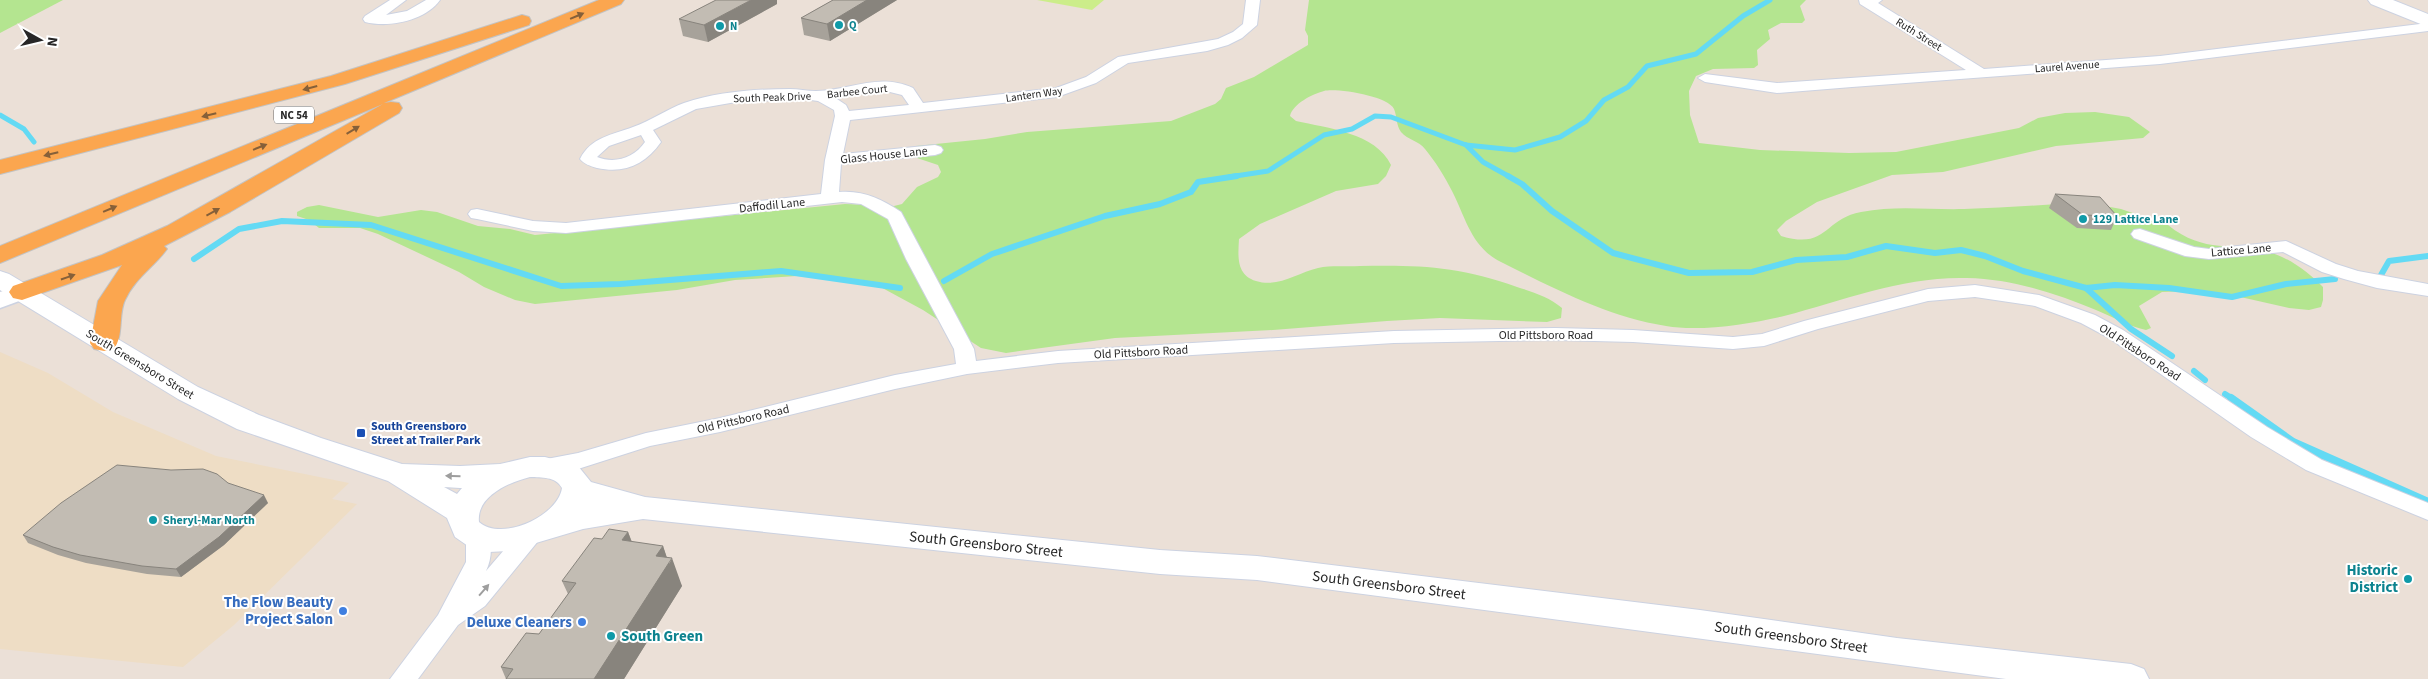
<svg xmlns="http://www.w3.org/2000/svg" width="2428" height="679" font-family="'Source Sans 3',sans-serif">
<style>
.education{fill:#eeddc5}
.green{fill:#b4e590}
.pitch{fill:#cced8a}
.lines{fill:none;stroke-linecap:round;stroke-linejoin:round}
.stream-far2{stroke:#63daf4;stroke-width:5}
.stream-far1{stroke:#63daf4;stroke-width:6}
.stream{stroke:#63daf4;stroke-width:8}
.minor-casing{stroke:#ccd2e1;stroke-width:2}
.tertiary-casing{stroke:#ccd2e1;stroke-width:3}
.secondary-casing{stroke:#ccd2e1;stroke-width:2}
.trunk-casing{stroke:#c3c3c3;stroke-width:2}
.minor{fill:#fff;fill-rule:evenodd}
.tertiary{fill:#fff;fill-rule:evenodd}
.secondary{fill:#fff;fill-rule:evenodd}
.trunk{fill:#fba64f;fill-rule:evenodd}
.wall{fill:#a7a29a}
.shaded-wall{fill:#88847d}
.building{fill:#c2bcb3;stroke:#88847d}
.oneway{fill:#866039}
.oneway2{fill:#9e9e9e}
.culture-dot{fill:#0f9aa8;stroke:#fff;stroke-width:2}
.transit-dot{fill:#1a4fb4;stroke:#fff;stroke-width:2}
.shop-dot{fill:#3f7fe0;stroke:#fff;stroke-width:2}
.labels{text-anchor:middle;stroke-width:4;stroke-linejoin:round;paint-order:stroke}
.far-culture-label{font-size:11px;font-weight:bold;fill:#0d838f;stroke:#fff;text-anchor:start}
.far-street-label{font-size:11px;fill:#272727;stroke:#fff}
.shield{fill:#fff;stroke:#686868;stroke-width:1}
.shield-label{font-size:11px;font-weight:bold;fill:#272727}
.street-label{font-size:12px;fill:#272727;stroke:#fff}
.culture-label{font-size:12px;font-weight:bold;fill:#0d838f;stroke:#fff;text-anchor:start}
.transit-label{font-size:12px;font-weight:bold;fill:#164399;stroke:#fff;text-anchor:start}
.near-street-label{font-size:15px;fill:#272727;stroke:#fff}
.near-culture-label{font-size:15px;font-weight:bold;fill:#0d838f;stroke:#fff;text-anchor:end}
.near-shop-label{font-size:15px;font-weight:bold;fill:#366cbe;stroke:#fff;text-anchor:end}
</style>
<rect width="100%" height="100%" fill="#ebe0d7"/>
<polygon class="education" points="0,352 48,373 113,412 216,456 349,483 332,499 357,504 234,625 183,667 0,649"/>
<g class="green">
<polygon points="0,0 63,0 0,33"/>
<path d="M1309,0H1806L1800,6L1805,20L1802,23H1781L1768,30L1770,39L1757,50L1758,65L1754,68L1713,69L1696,76L1689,91L1690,115L1699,143L1760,150L1849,153L1896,152L2019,128L2038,118L2065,113L2095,112L2129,117L2150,132L2143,138L2056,146L1943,172L1892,175L1817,202L1786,221L1777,230L1781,236C1828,250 1823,219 1861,212C1897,205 1928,210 1964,209C2004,208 2043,205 2083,202L2121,209L2168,225C2205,255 2232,241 2272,253C2291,259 2309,273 2323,287V300L2321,307L2309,310L2289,308L2236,296L2189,291L2162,292L2139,306L2151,328L2146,330C2128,326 2113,317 2096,310C2055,293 2012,279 1967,278C1905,276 1844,300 1784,316C1750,324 1700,332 1666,326C1608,317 1553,288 1501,262C1471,247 1466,218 1452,191C1445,177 1435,161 1425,149C1419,141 1408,140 1401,132C1396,125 1397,116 1394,109C1388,96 1337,88 1324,91C1312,94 1293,104 1290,116L1296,121C1327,128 1376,133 1391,165L1386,176L1378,184L1336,191L1260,224L1239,239C1238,256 1236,275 1256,281C1278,288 1297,273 1318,268C1331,265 1347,267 1360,266C1420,265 1459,266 1517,287C1533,292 1549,297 1562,308L1561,318L1547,322L1440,318L1387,321L1273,330L1115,338L1006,353L981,348L923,310L875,284L863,280L846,278L797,276L735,280L677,290L535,304L515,300L484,287L459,272L378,234L360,228H319L309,220L297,216V212L307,207L319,205L378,217L421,210L437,212L478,226L510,229L535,235L845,204L894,206L902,204L917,187L938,177L941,172L938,165L911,156V150L916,146L985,139L1027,132L1171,121L1215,104L1221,99L1226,88L1254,77L1308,45V36L1305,30Z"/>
</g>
<polygon class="pitch" points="1037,0 1104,0 1092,10"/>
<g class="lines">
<g class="stream-far2">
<polyline points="0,115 24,129 34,142"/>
<polyline points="1466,145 1483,162 1510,177"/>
<polyline points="1229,177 1268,171 1324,135 1352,129 1375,116 1391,117 1466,145 1515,150 1560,137 1586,121 1604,100 1628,87 1647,66 1696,54 1743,16 1770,0"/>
</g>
<g class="stream-far1">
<polyline points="1508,176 1522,184 1552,211 1613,253 1689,273 1752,272 1796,260 1847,257 1886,246 1935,253 1961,250 1985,256 2023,271 2086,288 2115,285 2169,288 2232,297 2286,284 2335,279"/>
<polyline points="194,259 239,229 282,221 371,225 561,286 620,284 781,271 900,288"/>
<polyline points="2381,275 2389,261 2428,256"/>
<polyline points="944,281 992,254 1105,216 1160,204 1191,192 1198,182 1237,176"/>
<polyline points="2086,288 2131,329 2172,356"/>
<polyline points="2194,371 2205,380"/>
<polyline points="2225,394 2233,399"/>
</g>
<polyline class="stream" points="2231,398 2293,442 2428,502"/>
<g class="minor-casing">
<g id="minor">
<path d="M390,0H406L386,15L407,11L426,0H440C425,21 389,28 365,22L363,19L365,16Z"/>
<path d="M1246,0H1260L1257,25L1242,38L1228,45L1207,51L1128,63L1096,83L1057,97L850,120L843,154L935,145L941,147L943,150L941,153L935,155L841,164L839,192C863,190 882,199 901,212L974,349L976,361L1058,351L1394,331L1555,328L1633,330L1733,337L1762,334L1804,321L1928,289L1975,285L2039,295L2095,315L2123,330L2267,427L2322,460L2428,503V520L2306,470L2251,437L2109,338L2081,323L2035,306L1975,297L1928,301L1818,329L1764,346L1733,349L1633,342L1555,340L1394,343L1058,363L967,374L895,389L720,432L650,446L578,469L544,474L536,471L533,466L536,461L578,453L646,433L720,418L895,375L956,364L954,349L906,259L888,219L861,204L842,202L566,233L533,231L477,219L471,218L468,214L471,210L477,209L533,221L566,223L821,194L825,160L835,116L834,110L818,101L804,99L736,102L696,109L653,130L661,142C645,165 624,174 597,168C590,166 584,164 580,159C591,137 612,135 633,127C651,121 667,109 684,103C717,92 755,89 790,89C798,89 807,91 816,91C849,91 878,72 913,88L923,103L1056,88L1086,77L1118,57L1218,39L1233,32L1243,24ZM886,91L902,95L909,105L849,111L846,105L834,97ZM641,135L645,142C634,158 615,164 597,157L609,146Z"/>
<polygon points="1859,0 1882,0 1878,3 1984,69 2160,56 2428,23 2428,31 2160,64 1852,87 1777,93 1705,82 1698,78 1705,74 1777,83 1966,70 1860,4"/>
<polygon points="2140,229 2194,247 2209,249 2286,241 2336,264 2358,271 2428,284 2428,296 2377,288 2344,279 2322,272 2283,252 2209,259 2185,256 2134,238 2131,234 2134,230"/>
<path d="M531,525L539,528L543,534L539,540L485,606L458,625L418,679H390L438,615L466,562V537L470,531L478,528L486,531C493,542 492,559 486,571L523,528Z"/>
</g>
</g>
<g class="tertiary-casing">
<polygon id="tertiary" points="22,285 30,287 34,292 30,297 0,308 0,292"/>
</g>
<g class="secondary-casing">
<g id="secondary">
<polygon points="2368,0 2393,0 2428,14 2428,27 2371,4"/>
<path d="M0,271L9,274L198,387L259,415L321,438L402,464L460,466L500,464L530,457H545L578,466L591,482L645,497L1160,550L1257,556L1700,610L1897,638L2131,664L2144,669L2149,679H2006L1257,580L1160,574L643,519L583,529L509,551L489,552L468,546L455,537L447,518L388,481L237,429L178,399L0,290ZM530,477C542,478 555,476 562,488C558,516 502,542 479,522C476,496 510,482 530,477ZM444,487L460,488H462L457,494Z"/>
</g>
</g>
<g class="trunk-casing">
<g id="trunk">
<path d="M599,0H624L621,4L384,103L391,102L399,103L402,108L399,113L230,212L164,246L167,249C154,267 135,278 125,300C118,315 124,335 114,349L104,351L94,349L90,343L98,301L122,265L22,300L13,298L9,292L13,286L102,255L167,226L383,104L0,263V246Z"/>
<polygon points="522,15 529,17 531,21 529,25 345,84 0,174 0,160 331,76"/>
</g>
</g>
<use href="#minor" class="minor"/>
<use href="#tertiary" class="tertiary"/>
<use href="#secondary" class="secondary"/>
<use href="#trunk" class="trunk"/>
</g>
<g class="wall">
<polygon points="833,0 897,0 830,41 804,35 801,18"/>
<polygon points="777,4 708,42 683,36 679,19"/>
<polygon points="2055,194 2117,216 2111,230 2077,228 2049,208"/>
<polygon points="228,483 268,503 224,545 181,577 147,574 86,563 58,555 28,543 23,535"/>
<polygon points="628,532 632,542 663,546 667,558 682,586 624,679 506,679 501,667 539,634 568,594 562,581"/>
</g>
<g class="shaded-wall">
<polygon points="751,0 777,0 777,4 708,42 704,25"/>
<polygon points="867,0 897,0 830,41 827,24"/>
<polygon points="264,495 268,503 224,545 181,577 176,569"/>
<polygon points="628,532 638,559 622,540"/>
<polygon points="663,546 669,564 672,558 682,586 624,679 594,679 656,556"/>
</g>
<g class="building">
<polygon points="716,0 751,0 704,25 679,19"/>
<polygon points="833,0 867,0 827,24 801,18"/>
<polygon points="2055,194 2100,197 2117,216 2083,215"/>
<polygon points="117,465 171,470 203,469 217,474 228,483 264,495 219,537 176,569 142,566 80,555 53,547 23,535 61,503"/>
<polygon points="609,529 628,532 622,540 663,546 656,556 672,558 594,679 506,679 513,669 501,667 526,633 539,634 576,583 562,581 594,538 602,539"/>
</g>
<defs><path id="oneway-solid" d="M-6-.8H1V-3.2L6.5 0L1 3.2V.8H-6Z" transform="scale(1.25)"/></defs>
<g class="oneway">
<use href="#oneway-solid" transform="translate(577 16) rotate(-23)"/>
<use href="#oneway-solid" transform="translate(310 88) rotate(165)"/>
<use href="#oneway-solid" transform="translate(209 115) rotate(166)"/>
<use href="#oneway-solid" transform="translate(353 130) rotate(-31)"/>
<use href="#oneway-solid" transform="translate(260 147) rotate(-22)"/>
<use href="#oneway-solid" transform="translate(51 154) rotate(166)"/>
<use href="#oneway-solid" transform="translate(110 209) rotate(-23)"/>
<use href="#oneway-solid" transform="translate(213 212) rotate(-29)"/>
<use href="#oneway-solid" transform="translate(68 277) rotate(-19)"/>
</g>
<g class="oneway2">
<use href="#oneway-solid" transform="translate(453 476) rotate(-178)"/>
<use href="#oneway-solid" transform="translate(484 590) rotate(-49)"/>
</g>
<g class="culture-dot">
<circle cx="839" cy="25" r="5"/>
<circle cx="720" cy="26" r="5"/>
<circle cx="2083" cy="219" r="5"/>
<circle cx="153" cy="520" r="5"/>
<circle cx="2408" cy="579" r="5"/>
<circle cx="611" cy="636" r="5"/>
</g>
<rect class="transit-dot" x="356" y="428" width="10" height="10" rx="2.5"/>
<g class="shop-dot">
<circle cx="343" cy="611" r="5"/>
<circle cx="582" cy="622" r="5"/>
</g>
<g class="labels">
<g class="far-culture-label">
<text x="849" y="29">Q</text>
<text x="730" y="30">N</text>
</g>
<g class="far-street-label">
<text transform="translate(1919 34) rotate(32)" y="4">Ruth Street</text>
<text transform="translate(2067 66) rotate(-4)" y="4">Laurel Avenue</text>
<text transform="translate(857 91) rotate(-6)" y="4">Barbee Court</text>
<text transform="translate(1034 94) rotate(-8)" y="4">Lantern Way</text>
<text transform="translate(772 97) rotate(-2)" y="4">South Peak Drive</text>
</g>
<rect class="shield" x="274" y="106.5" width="40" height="17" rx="4"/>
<g class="shield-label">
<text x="294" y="119">NC 54</text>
</g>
<g class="street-label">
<text transform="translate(884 155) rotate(-6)" y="4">Glass House Lane</text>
<text transform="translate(772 205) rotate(-6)" y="4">Daffodil Lane</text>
<text transform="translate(2241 250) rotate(-5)" y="4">Lattice Lane</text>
<text x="1546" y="339">Old Pittsboro Road</text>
<text transform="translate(1141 352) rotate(-3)" y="4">Old Pittsboro Road</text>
<text transform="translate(2140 352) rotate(33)" y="4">Old Pittsboro Road</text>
<text transform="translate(140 364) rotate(31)" y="4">South Greensboro Street</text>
<text transform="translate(743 419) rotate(-13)" y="4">Old Pittsboro Road</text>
</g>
<g class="culture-label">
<text x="2093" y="223">129 Lattice Lane</text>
<text x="163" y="524">Sheryl-Mar North</text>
</g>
<g class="transit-label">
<text x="371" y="430">South Greensboro<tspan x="371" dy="14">Street at Trailer Park</tspan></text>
</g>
<g class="near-street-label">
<text transform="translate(986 544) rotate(6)" y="5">South Greensboro Street</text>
<text transform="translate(1389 585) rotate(7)" y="5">South Greensboro Street</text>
<text transform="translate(1791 637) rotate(8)" y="5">South Greensboro Street</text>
</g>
<g class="near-culture-label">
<text x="2398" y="575">Historic<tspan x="2398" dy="17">District</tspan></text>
<text x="621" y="641" text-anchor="start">South Green</text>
</g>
<g class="near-shop-label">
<text x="333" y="607">The Flow Beauty<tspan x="333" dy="17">Project Salon</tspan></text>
<text x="572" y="627">Deluxe Cleaners</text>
</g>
</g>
<g transform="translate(40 40) rotate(98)" stroke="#ffffff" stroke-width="4" paint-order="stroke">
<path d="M0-4L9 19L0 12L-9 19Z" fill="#272727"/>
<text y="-8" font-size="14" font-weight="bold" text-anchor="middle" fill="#272727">N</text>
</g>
</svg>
